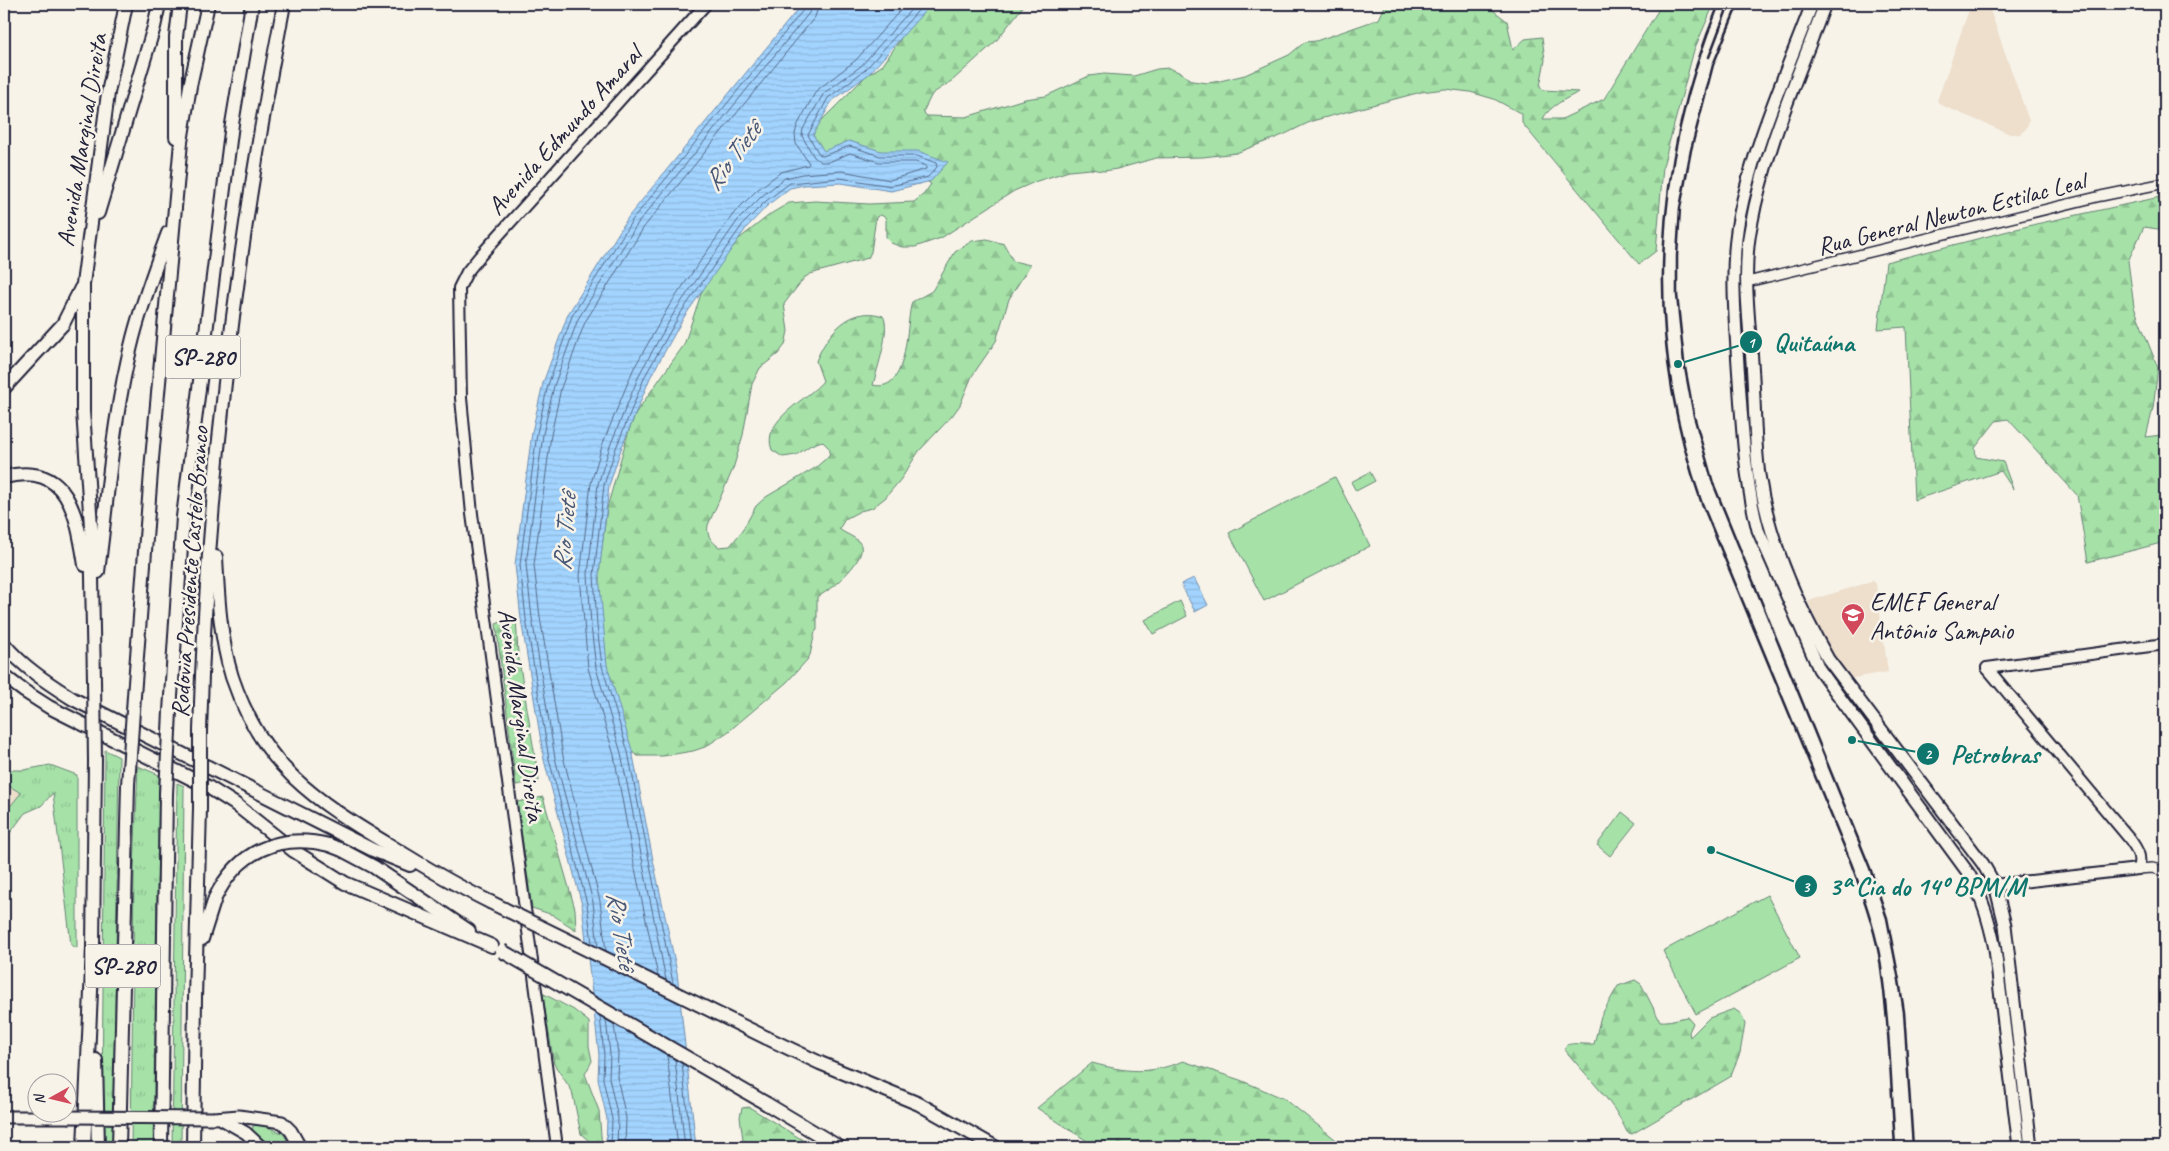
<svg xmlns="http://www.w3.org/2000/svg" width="2169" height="1151" font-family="Caveat,sans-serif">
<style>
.built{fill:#eedecc}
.grass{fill:url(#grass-tufts);stroke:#648272}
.forest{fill:url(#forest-firs);stroke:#648272}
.garden{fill:#a6e2a8;stroke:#648272}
.water{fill:url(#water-rules);stroke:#6f8db1}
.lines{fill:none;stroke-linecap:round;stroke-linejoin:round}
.shore{stroke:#556989;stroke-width:1}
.tertiary-casing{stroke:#22223b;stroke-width:12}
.secondary-casing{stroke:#22223b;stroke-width:14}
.primary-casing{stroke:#22223b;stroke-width:15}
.motorway-casing{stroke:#22223b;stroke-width:16}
.tertiary{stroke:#f7f3e8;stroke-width:9}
.secondary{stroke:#f7f3e8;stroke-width:10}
.primary{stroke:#f7f3e8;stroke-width:11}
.motorway{stroke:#f7f3e8;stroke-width:12}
.rail{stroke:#22223b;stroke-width:2.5}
.primary-bridge-casing{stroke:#22223b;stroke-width:15;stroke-linecap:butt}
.motorway-bridge-casing{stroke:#22223b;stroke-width:16;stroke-linecap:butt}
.primary-bridge{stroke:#f7f3e8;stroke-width:11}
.motorway-bridge{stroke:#f7f3e8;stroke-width:12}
.labels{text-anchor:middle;stroke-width:5;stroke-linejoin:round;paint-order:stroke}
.shield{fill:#f7f3e8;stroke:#62616f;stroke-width:1}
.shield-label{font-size:24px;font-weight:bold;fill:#22223b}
.street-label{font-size:25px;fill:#22223b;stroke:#f7f3e8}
.poi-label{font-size:25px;fill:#22223b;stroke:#f7f3e8;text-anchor:start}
.water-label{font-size:26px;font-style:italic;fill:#485776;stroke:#f7f3e8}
.leader{fill:none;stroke:#0f766e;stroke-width:2}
.callout-dot{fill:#0f766e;stroke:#f7f3e8;stroke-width:2}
.mark-label{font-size:15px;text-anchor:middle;font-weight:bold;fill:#fff}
.callout-label{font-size:26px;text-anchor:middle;font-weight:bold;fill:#0f766e;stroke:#f7f3e8;stroke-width:5;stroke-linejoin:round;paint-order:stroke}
</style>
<defs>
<pattern id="grass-tufts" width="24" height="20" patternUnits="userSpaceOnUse" patternTransform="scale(1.25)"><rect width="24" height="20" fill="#a6e2a8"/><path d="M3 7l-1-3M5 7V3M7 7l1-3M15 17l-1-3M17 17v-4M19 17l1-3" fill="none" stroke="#8fc292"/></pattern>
<pattern id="forest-firs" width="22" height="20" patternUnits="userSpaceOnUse" patternTransform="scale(1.25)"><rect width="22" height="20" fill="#a6e2a8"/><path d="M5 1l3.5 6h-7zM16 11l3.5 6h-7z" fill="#8fc292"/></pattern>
<pattern id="water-rules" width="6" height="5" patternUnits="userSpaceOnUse" patternTransform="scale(1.25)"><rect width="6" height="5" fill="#a2d4ff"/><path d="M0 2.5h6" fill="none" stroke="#8bb6db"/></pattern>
</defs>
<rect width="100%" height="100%" fill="#f7f3e8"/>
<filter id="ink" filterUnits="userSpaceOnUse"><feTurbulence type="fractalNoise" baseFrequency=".02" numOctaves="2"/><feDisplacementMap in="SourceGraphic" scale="10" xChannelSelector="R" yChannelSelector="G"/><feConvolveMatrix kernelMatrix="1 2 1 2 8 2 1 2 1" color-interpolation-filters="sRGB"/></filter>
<g filter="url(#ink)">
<g class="built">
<polygon points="1971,4 1988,4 2029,121 2026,129 2020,134 2010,134 1941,105 1937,101"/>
<polygon points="1873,581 1876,584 1888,672 1847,679 1828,649 1808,601"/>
<polygon points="4,783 21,793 4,814"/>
</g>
<g class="grass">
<polygon points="105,750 119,757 113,1147 103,1147 102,1108"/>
<polygon points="50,765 77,775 77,948 71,945 53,793 41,806 25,813 4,841 4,814 21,793 4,783 4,774 6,770 24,770"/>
<polygon points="138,766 159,775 153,1147 131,1147 134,871"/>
<polygon points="177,783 184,786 181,1147 172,1147"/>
<polygon points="259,1124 283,1133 291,1147 270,1147 252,1130 253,1126"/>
</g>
<g class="forest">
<path d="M928,4H1025L996,41L953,80L932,94L923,112L927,116L966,117L1025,99L1046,96L1089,76L1104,74L1134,76L1157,69L1169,68L1181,73L1192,81L1208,83L1220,81L1245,75L1289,55L1305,42L1316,41L1379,19L1386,4H1492L1490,8L1507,21L1513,50L1525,39L1542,37L1545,60L1540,86L1543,90L1579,92C1567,98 1548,107 1543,119H1562L1604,99L1662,4H1714L1694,50L1663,166L1656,251L1639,264L1522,123V114L1494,99L1470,92L1445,89L1421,92L1312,121L1283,135L1236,153L1203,157L1156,158L1117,169L1104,171L1090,169L1069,171L1037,181L1014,191L941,238L915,247H902L891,243L886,238V218L881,215L876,217L871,252L868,258L810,274L804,278L784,304L788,331L785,345L778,354L760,368L752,384L743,435L733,469L708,525C706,535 711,541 719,547L730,546L742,531L756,506L766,497L815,468L829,456L830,449L822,441L811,445L796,455L783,457L772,450C760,420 809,399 823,381L816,361C827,334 850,305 883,316C891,329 877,369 873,385C910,394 905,324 912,302L932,291L955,252L972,241L987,239L1004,244L1013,261L1030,265L1009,299L996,341L972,376L960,405L952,416L919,451L901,479L885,498L872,508L860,511L845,519L839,529C845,534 854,536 859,542C872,556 829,592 817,597V630L815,632L810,655L807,660L787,682L729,731L705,747L693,751L663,756H638L632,752L609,699L597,586L607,508L629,430L637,411L684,345L703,288L735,242L772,213L789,203L815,201L869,204L914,202L924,194L931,184L925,180L801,157L820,122L866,76L883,65L909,26Z"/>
<polygon points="2165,196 2165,230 2144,227 2128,261 2134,307 2158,368 2153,408 2146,437 2161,435 2165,430 2165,542 2088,562 2077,495 2008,419 1996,421 1975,448 1976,457 2003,462 2013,489 2001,471 1914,500 1906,327 1878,329 1886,262 2036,224"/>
<polygon points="516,616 518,654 539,781 516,785 496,624"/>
<polygon points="543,797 575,909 576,930 553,915 532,908 517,802"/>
<path d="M1635,980L1641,984L1660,1021C1670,1022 1678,1018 1688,1017L1693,1023L1689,1032L1690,1037L1709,1018L1734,1009L1741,1014L1745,1024L1740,1053L1730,1077L1632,1134L1627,1132C1613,1100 1587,1077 1565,1050L1567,1045C1576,1042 1585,1045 1594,1044L1601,1016L1618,986Z"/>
<polygon points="542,993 574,1010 589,1022 589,1046 592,1061 585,1074 599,1111 602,1147 596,1147 581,1134 572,1091 554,1064"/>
<path d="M1183,1061L1240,1080L1285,1099L1345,1147H1096L1037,1108L1092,1063C1126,1072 1149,1075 1183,1061Z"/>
<polygon points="749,1107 814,1147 744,1147 740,1117 742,1108"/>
</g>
<g class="garden">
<polygon points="1370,472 1375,481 1356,491 1351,482"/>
<polygon points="1335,477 1370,546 1264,601 1229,533"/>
<polygon points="1180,601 1187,616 1153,634 1145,620"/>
<polygon points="1622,812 1636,823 1610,856 1597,845"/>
<polygon points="1767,895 1800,958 1696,1014 1663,951"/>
</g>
<g class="water">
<polygon points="802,4 931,4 869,74 832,101 813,135 824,151 849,141 881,151 918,151 948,162 931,181 891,191 841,183 804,185 790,188 769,204 747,227 684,317 650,378 621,449 609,486 599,575 607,665 632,750 653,860 677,972 696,1147 606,1147 607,1119 598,1079 599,1055 582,905 544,760 521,619 515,565 532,432 543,383 568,314 629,216"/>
<polygon points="1194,578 1208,605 1195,612 1181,584"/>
</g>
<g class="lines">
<g class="shore">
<polyline points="592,943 587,904 549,759 526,619 520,565 537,433 548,385 572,316 633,219 804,9 805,4"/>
<polyline points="598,947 593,902 555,758 532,618 526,565 543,434 554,386 578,319 638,223 809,13 812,4"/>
<polyline points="606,951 600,901 563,756 540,617 534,565 551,435 561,388 585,322 644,227 815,17 819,4"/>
<polyline points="658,976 634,864 614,755 588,668 580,576 591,483 603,443 633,370 669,306 734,213 757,190 781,172 808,165 809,163 796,144 795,134 797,126 816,91 856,60 906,4"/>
<polyline points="666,980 621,753 596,668 591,626 588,574 598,484 610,446 640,373 675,311 738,220 762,196 785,178 802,174 842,171 890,180 926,169 926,166 916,162 879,162 850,153 829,162 821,162 814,157 802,136 803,129 824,93 861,66 916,4"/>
<polyline points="673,983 628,752 602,666 597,626 594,575 604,485 616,448 645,376 680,314 743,224 766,201 790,183 840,178 891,186 928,177 937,167 936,163 917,156 880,156 850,146 823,156 819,154 808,135 828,98 865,70 924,4"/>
<polyline points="600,1016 604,1055 603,1079 612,1119 611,1147"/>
<polyline points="606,1020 610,1054 609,1078 618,1118 617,1147"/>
<polyline points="614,1025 618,1054 617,1077 626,1118 625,1147"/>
<polyline points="667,1055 678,1147"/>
<polyline points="675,1060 685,1147"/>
<polyline points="682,1063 691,1147"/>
</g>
<g class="tertiary-casing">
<g id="tertiary">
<polyline points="1747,282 2101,196 2165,183"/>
<polyline points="2138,869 2152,868 2165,871"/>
</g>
</g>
<g class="secondary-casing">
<g id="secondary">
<polyline points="1987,668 2165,644"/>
<path d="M1976,887L2138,869C2142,856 2137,849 2129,838L1987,668"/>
<polyline points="557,1147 472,514 461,398 459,288 467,272 480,256 706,4"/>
</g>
</g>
<g class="primary-casing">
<g id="primary">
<path d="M1812,4C1786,73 1753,146 1739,218C1730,267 1735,316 1738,365C1742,421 1744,476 1758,530L1819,669L1969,874C1983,900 1989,920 1995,949L2019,1147"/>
<path d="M1825,4C1798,77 1765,149 1751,226C1742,271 1749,317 1752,362C1755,399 1754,438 1759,475C1768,537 1797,604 1828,659L1983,864L1995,885L2005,925L2031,1147"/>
<polyline points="4,1117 68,1117"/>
<polyline points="214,1118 239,1116 282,1122 291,1131 300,1147"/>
<polyline points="220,1118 246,1133 261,1147"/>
</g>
</g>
<g class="motorway-casing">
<g id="motorway">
<polyline points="176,137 176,37 180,4"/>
<polyline points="98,213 154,27 159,4"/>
<polyline points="4,388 63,324 81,288"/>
<path d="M4,477C69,461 77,516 85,565"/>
<path d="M216,557C218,597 220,638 232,677C262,766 314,800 391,846C423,866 455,885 490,902"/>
<path d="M98,572C108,495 113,414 133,338C142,303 155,268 168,233"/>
<path d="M4,644C23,667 48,683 73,699L373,850L410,865"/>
<polyline points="4,676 24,691 49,707 208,787 235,804 294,851 345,883 492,946"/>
<polyline points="94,680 91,526 83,411 83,284 108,93 126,4"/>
<polyline points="134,696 152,459 181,142 190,86 208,4"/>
<polyline points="170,711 183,517 232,124 252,4"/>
<path d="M200,731C207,487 237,243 284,4"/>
<polyline points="329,845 342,850 374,867 469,931"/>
<polyline points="202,939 215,898"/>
<polyline points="767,1038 820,1063 919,1104 995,1147"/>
<polyline points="96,1060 98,1147"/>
<polyline points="767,1104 839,1147"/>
<polyline points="84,1147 93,947 95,761"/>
<polyline points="119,1147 128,785"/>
<polyline points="161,1147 166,794"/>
<polyline points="193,1147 195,998 200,808"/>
</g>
</g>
<use href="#tertiary" class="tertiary"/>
<use href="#secondary" class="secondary"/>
<use href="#primary" class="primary"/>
<use href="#motorway" class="motorway"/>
<g class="rail">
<path d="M1719,4C1653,164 1643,336 1701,501L1851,863C1862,893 1873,923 1879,954C1889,1017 1891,1083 1895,1147"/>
<polyline points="1738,4 1713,65 1691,150 1680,208 1677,256 1677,295 1684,362 1694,416 1713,483 1870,868 1887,918 1899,980 1904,1012 1913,1147"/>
<polyline points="1709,57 1729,4"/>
</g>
<g class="primary-bridge-casing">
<polyline id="primary-bridge" points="68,1117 214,1118"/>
</g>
<g class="motorway-bridge-casing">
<g id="motorway-bridge">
<polyline points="94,680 95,761"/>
<polyline points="128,785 134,696"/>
<polyline points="166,794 170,711"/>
<polyline points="200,808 200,731"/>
<path d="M215,898C238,851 278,833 329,845"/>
<polyline points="490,902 767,1038"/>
<polyline points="502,951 767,1104"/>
</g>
</g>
<use href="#primary-bridge" class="primary-bridge"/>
<use href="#motorway-bridge" class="motorway-bridge"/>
</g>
</g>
<defs>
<g id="school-pin" transform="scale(1.25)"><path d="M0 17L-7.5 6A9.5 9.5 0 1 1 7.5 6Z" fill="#d1495b" stroke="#f7f3e8"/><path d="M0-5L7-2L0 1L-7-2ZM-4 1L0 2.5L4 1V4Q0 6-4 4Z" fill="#fff"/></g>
</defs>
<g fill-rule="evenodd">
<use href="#school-pin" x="1853" y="615"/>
</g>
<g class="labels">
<g class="shield">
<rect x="165.5" y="335.5" width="75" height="43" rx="4"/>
<rect x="85.5" y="944.5" width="75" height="43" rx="4"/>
</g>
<g class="shield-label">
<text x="203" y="365">SP-280</text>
<text x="123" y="974">SP-280</text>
</g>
<g class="street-label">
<text transform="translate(564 130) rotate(-48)" y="9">Avenida Edmundo Amaral</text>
<text transform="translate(81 140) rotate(-81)" y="9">Avenida Marginal Direita</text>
<text transform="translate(1951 213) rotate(-14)" y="9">Rua General Newton Estilac Leal</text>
<text transform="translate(189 572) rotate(-86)" y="9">Rodovia Presidente Castelo Branco</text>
<text transform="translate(522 715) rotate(82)" y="9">Avenida Marginal Direita</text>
</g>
<g class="poi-label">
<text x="1870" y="610">EMEF General<tspan x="1870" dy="29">Antônio Sampaio</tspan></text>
</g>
<g class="water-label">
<text transform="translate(732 156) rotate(-53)" y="9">Rio Tietê</text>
<text transform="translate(564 532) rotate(-85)" y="9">Rio Tietê</text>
<text transform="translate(622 930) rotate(81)" y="9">Rio Tietê</text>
</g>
</g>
<path class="leader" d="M1678 364L1751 342M1852 740L1928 754M1711 850L1806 886"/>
<g class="callout-dot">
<circle cx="1678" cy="364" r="5"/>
<circle cx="1852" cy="740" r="5"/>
<circle cx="1711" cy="850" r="5"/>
<circle cx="1751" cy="342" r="12"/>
<circle cx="1928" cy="754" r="12"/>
<circle cx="1806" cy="886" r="12"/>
</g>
<g class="mark-label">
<text x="1751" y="348">1</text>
<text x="1928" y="759">2</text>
<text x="1806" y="892">3</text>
</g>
<g class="callout-label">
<text x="1814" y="351">Quitaúna</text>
<text x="1995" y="763">Petrobras</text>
<text x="1927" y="895">3ª Cia do 14º BPM/M</text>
</g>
<rect width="2169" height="1151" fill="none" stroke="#f7f3e8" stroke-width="20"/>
<rect x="10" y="10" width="2149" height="1131" fill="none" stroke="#22223b" stroke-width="2" filter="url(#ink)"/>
<g transform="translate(52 1098) rotate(262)"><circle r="24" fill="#f7f3e8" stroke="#a29fa3"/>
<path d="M0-4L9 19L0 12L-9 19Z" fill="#d1495b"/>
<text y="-8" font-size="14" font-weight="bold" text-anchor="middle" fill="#22223b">N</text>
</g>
</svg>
